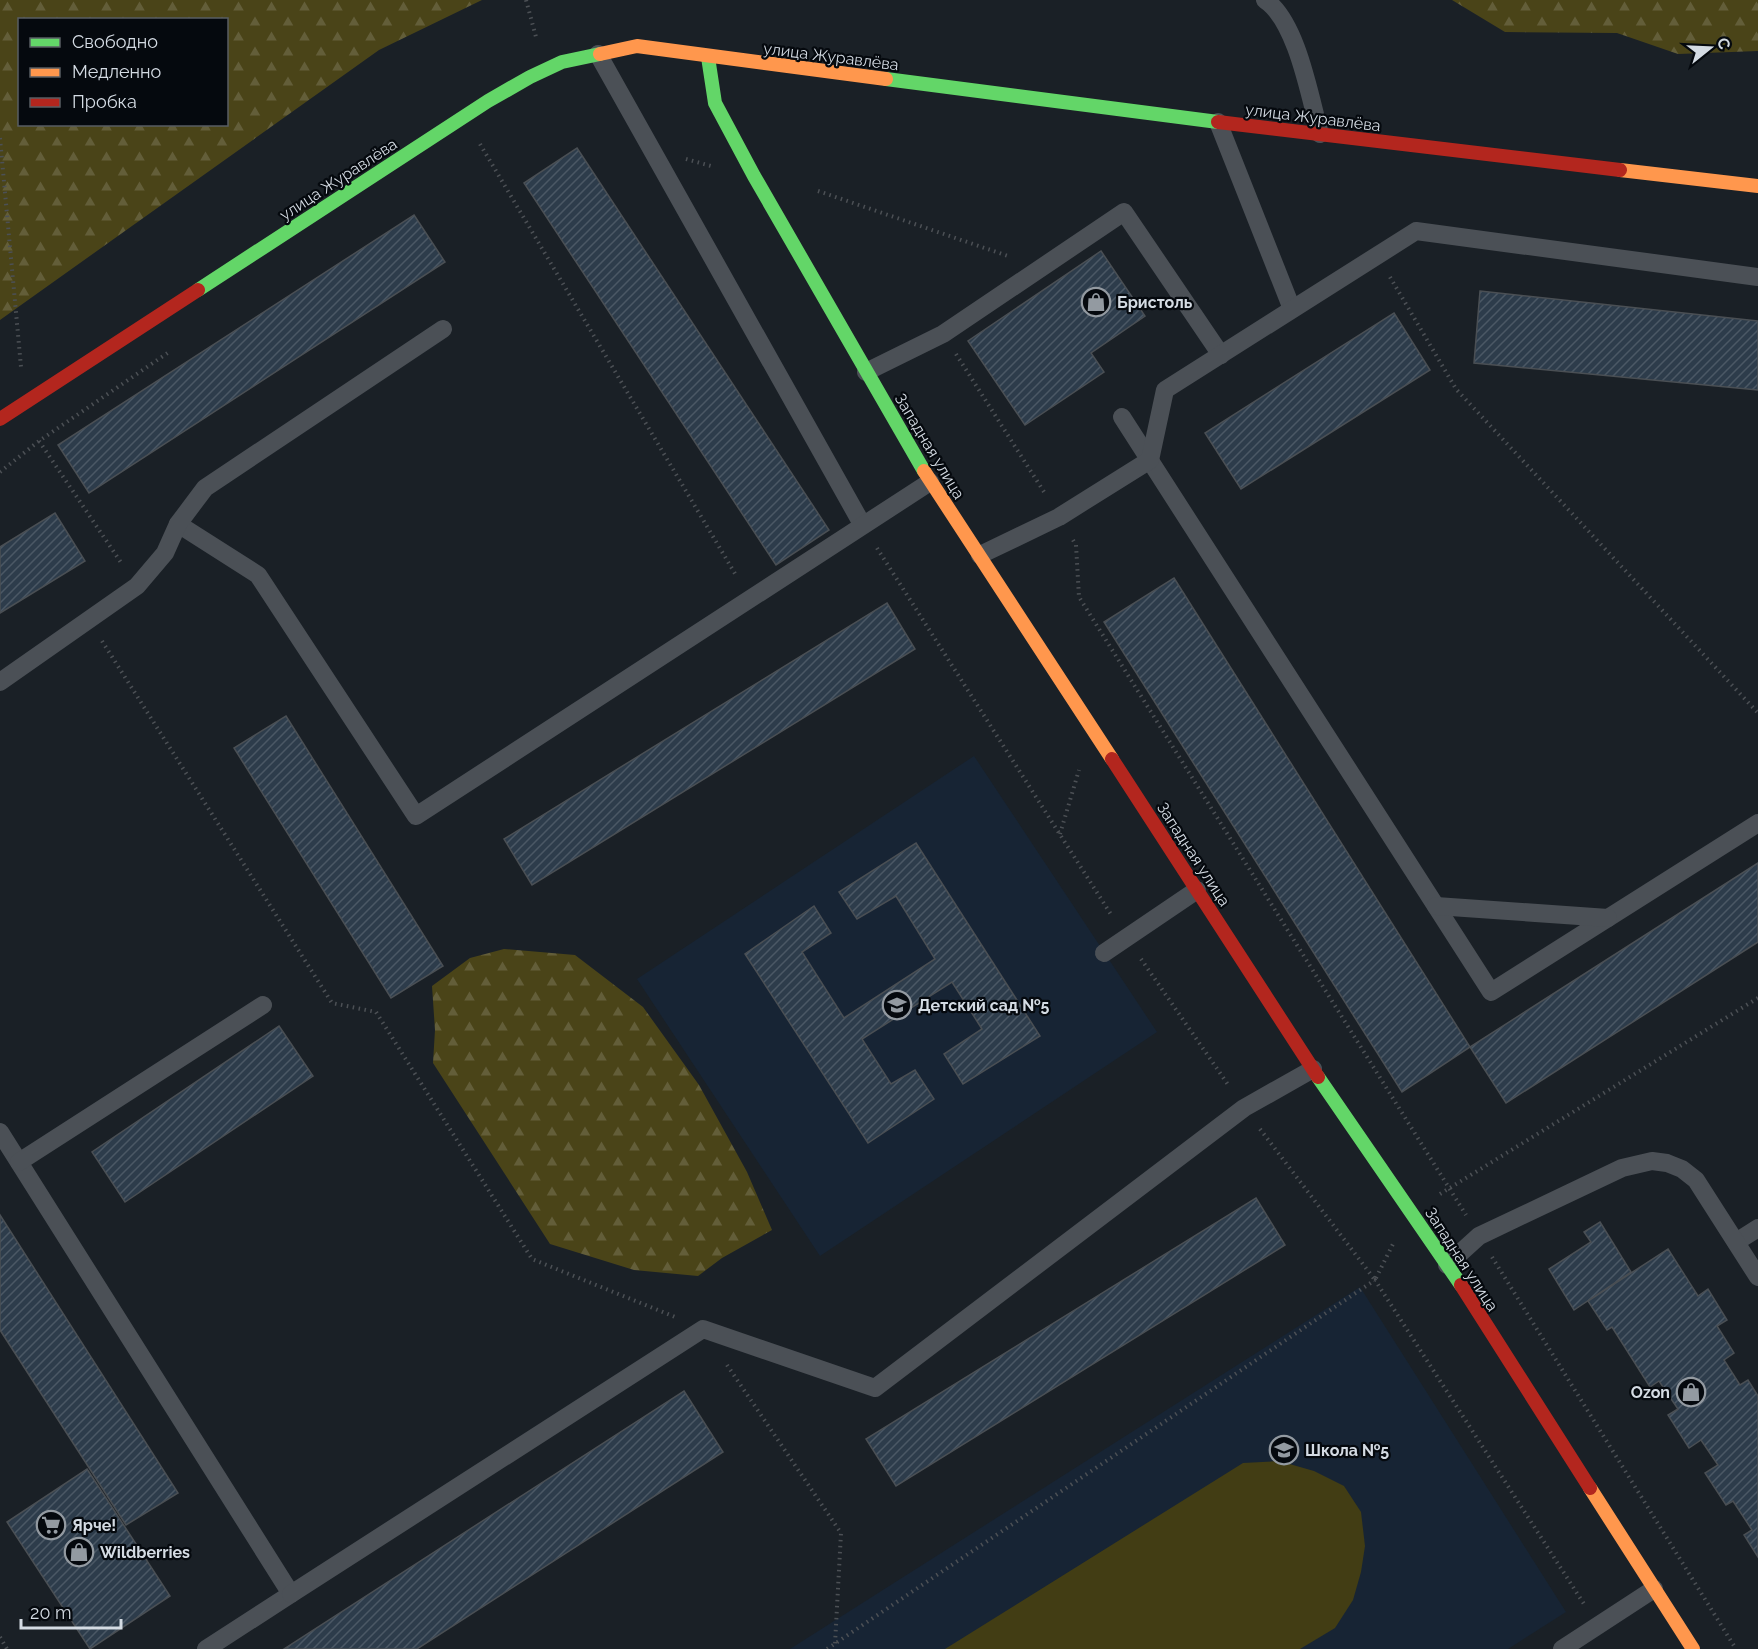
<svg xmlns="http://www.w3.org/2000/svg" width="1758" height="1649" font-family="Raleway,sans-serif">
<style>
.built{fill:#172434}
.grass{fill:#423d14}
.forest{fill:url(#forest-firs);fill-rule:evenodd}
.building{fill:url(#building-hatch);stroke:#4a4f54;stroke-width:1.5}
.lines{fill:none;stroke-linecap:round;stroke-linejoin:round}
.path{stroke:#4c5055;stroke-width:4;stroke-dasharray:1.5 4.5;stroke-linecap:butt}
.lane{stroke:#4b5056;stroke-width:18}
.fast{stroke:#63d668;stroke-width:14}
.slow{stroke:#ff974d;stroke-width:14}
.jam{stroke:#b3261e;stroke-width:14}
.labels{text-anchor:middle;stroke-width:4.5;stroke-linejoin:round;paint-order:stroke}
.street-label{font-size:16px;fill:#d4dbe3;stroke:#05090e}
.poi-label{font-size:16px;font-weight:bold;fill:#d4dbe3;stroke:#05090e;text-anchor:start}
</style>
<defs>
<pattern id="forest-firs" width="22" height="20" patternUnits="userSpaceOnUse" patternTransform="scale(1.5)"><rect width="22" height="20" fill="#4a4418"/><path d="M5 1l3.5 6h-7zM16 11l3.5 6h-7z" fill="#635e39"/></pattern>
<pattern id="building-hatch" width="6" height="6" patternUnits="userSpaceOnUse" patternTransform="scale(1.5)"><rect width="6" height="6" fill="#2d3c4b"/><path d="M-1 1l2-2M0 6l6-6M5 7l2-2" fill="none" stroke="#4b5865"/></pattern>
</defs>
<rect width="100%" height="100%" fill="#1a2026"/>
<g class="built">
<polygon points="974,756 1157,1032 820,1256 637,979"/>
<polygon points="1360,1287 1566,1612 1508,1649 790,1649"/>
</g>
<polygon class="grass" points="1279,1461 1314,1471 1344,1486 1361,1512 1365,1546 1361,1572 1353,1600 1335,1628 1300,1649 945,1649 1243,1463"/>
<g class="forest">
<path d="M0,0H482L379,50L0,320ZM20,20H226V124H20Z"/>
<polygon points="1452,0 1758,0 1758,51 1678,54 1617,33 1505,32"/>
<polygon points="504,949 575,955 643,1007 699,1085 747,1172 772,1230 722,1258 698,1276 634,1270 550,1244 433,1063 435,1030 432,986 470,958"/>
</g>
<g class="building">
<polygon points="577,148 829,530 776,565 524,183"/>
<polygon points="414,215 445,262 89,493 58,445"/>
<polygon points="1101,251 1145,316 1091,353 1104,372 1025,425 968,341"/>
<polygon points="1480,291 1758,321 1758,390 1474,363"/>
<polygon points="1394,313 1430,370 1241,489 1205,433"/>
<polygon points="55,513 85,561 0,613 0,547"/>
<polygon points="1174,578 1470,1047 1402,1092 1104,622"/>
<polygon points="887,603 915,649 532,885 504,839"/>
<polygon points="286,716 443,966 391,998 234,748"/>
<polygon points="916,843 1040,1036 963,1084 944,1054 982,1029 952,982 862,1039 891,1084 915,1070 934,1099 868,1143 745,954 814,906 831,933 802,952 844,1018 935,959 896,896 857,919 839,892"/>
<polygon points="1758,863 1758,942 1506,1103 1470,1047"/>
<polygon points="279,1026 313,1076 125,1202 92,1152"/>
<polygon points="1256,1198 1285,1245 896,1486 866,1439"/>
<polygon points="0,1215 178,1493 126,1525 0,1330"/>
<polygon points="1600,1222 1631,1272 1574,1310 1549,1269 1591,1242 1584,1232"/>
<polygon points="1668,1249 1698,1296 1708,1289 1727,1320 1717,1326 1734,1353 1724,1360 1740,1385 1748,1380 1758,1396 1758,1557 1744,1535 1752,1530 1733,1501 1726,1505 1705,1473 1718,1465 1701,1440 1689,1448 1668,1415 1678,1409 1659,1381 1650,1387 1612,1327 1607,1330 1588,1301"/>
<polygon points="684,1391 723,1452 417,1649 284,1649"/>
<polygon points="87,1469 170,1596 90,1649 7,1522"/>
</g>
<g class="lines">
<g class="path">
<polyline points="526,0 536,37"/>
<polyline points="0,138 21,367"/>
<polyline points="480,144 737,577"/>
<polyline points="686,159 711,166"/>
<polyline points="818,191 1011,257"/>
<polyline points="1390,277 1456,389 1758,713"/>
<polyline points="956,354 1046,495"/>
<polyline points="39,441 122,564"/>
<polyline points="0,472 39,441 169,352"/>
<polyline points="1073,540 1076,545 1079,597 1466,1215"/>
<polyline points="877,548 1112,916"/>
<polyline points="102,641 332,1003 376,1012 532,1259 675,1317"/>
<polyline points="1060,834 1079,770"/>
<polyline points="1141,959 1229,1086"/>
<polyline points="1260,1129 1375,1280 1394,1242"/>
<polyline points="1440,1194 1758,998"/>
<polyline points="1492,1257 1736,1649"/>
<polyline points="727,1365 841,1533 835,1644"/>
<polyline points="0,1637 7,1649"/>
<polyline points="827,1649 1375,1280 1584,1604"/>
</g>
<g class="lane">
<path d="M1265,0C1297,21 1310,98 1320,134"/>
<polyline points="598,54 862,524"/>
<polyline points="1218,122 1292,309"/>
<polyline points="866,372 943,334 1124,212 1221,355"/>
<polyline points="1122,417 1491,992 1758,823"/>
<polyline points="178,524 258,575 416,816 930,482"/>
<polyline points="980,555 1059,517 1150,460 1165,390 1416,231 1758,277"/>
<polyline points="0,682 137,586 165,553 178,524 205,488 443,329"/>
<polyline points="1436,906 1608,918"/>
<polyline points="1104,953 1197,890"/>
<polyline points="0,1132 291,1594 206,1649"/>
<polyline points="19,1162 263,1005"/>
<polyline points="1736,1242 1758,1228"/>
<polyline points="1447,1265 1479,1236 1622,1168 1652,1161 1667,1163 1682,1169 1696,1180 1758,1277"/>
<polyline points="291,1594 703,1329 875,1388 1244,1108 1313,1069"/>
<polyline points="1562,1649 1654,1589"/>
</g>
<g class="fast">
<polyline points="708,57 715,103 754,176 924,471"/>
<polyline points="886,79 1218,122"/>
<polyline points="198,290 488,101 530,77 562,62 600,54"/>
<polyline points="1318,1077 1461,1285"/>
</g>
<g class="slow">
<polyline points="600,54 637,46 886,79"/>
<polyline points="1620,170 1758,186"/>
<polyline points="924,471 1112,759"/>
<polyline points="1590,1488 1693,1649"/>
</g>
<g class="jam">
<polyline points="1218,122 1620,170"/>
<polyline points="0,419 198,290"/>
<polyline points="1112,759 1318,1077"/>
<polyline points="1461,1285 1590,1488"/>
</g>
</g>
<defs>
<g id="shop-ring" transform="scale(1.5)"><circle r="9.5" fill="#05090e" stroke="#939aa1" stroke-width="1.5"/><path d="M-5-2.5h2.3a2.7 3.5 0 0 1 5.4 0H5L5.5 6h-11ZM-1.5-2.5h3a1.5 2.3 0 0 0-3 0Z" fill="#939aa1"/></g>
<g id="school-ring" transform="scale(1.5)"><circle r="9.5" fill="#05090e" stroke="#939aa1" stroke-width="1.5"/><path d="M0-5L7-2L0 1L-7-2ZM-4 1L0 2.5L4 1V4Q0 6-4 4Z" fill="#939aa1"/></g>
<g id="supermarket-ring" transform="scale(1.5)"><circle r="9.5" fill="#05090e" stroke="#939aa1" stroke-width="1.5"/><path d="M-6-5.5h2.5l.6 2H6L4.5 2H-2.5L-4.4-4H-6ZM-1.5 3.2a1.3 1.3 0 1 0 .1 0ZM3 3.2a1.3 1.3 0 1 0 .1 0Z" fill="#939aa1"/></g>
</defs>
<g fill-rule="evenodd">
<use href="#shop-ring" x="1096" y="302"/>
<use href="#school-ring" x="897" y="1005"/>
<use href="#shop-ring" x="1691" y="1392"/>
<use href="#school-ring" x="1284" y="1450"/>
<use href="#supermarket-ring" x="51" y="1525"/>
<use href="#shop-ring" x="79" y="1552"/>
</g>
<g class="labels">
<g class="street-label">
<text transform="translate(831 56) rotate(7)" y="6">улица Журавлёва</text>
<text transform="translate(1313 117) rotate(7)" y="6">улица Журавлёва</text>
<text transform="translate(338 179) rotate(-33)" y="6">улица Журавлёва</text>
<text transform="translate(930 446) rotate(59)" y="6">Западная улица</text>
<text transform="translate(1194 854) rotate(57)" y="6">Западная улица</text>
<text transform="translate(1462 1259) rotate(57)" y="6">Западная улица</text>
</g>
<g class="poi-label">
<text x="1117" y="308">Бристоль</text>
<text x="918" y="1011">Детский сад №5</text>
<text x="1670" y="1398" text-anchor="end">Ozon</text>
<text x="1305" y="1456">Школа №5</text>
<text x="72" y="1531">Ярче!</text>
<text x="100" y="1558">Wildberries</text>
</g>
</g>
<rect x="18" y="18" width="210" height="108" fill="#05090e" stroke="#585d63" stroke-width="1.5"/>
<rect x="30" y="38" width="30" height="9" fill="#63d668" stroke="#585d63" stroke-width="1.5"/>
<text x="72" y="48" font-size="18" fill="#d4dbe3">Свободно</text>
<rect x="30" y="68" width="30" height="9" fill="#ff974d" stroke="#585d63" stroke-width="1.5"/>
<text x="72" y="78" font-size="18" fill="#d4dbe3">Медленно</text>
<rect x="30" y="98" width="30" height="9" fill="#b3261e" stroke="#585d63" stroke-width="1.5"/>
<text x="72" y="108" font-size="18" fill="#d4dbe3">Пробка</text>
<g transform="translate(1710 48) rotate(72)" stroke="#05090e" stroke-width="4.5" paint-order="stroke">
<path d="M0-4.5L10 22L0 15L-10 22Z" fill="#d4dbe3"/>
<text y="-9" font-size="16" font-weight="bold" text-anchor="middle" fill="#d4dbe3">С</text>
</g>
<path d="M21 1619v9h100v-9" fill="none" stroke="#d4dbe3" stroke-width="3"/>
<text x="30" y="1619" font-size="18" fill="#d4dbe3" stroke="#05090e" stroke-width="4.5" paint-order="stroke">20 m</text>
</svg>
